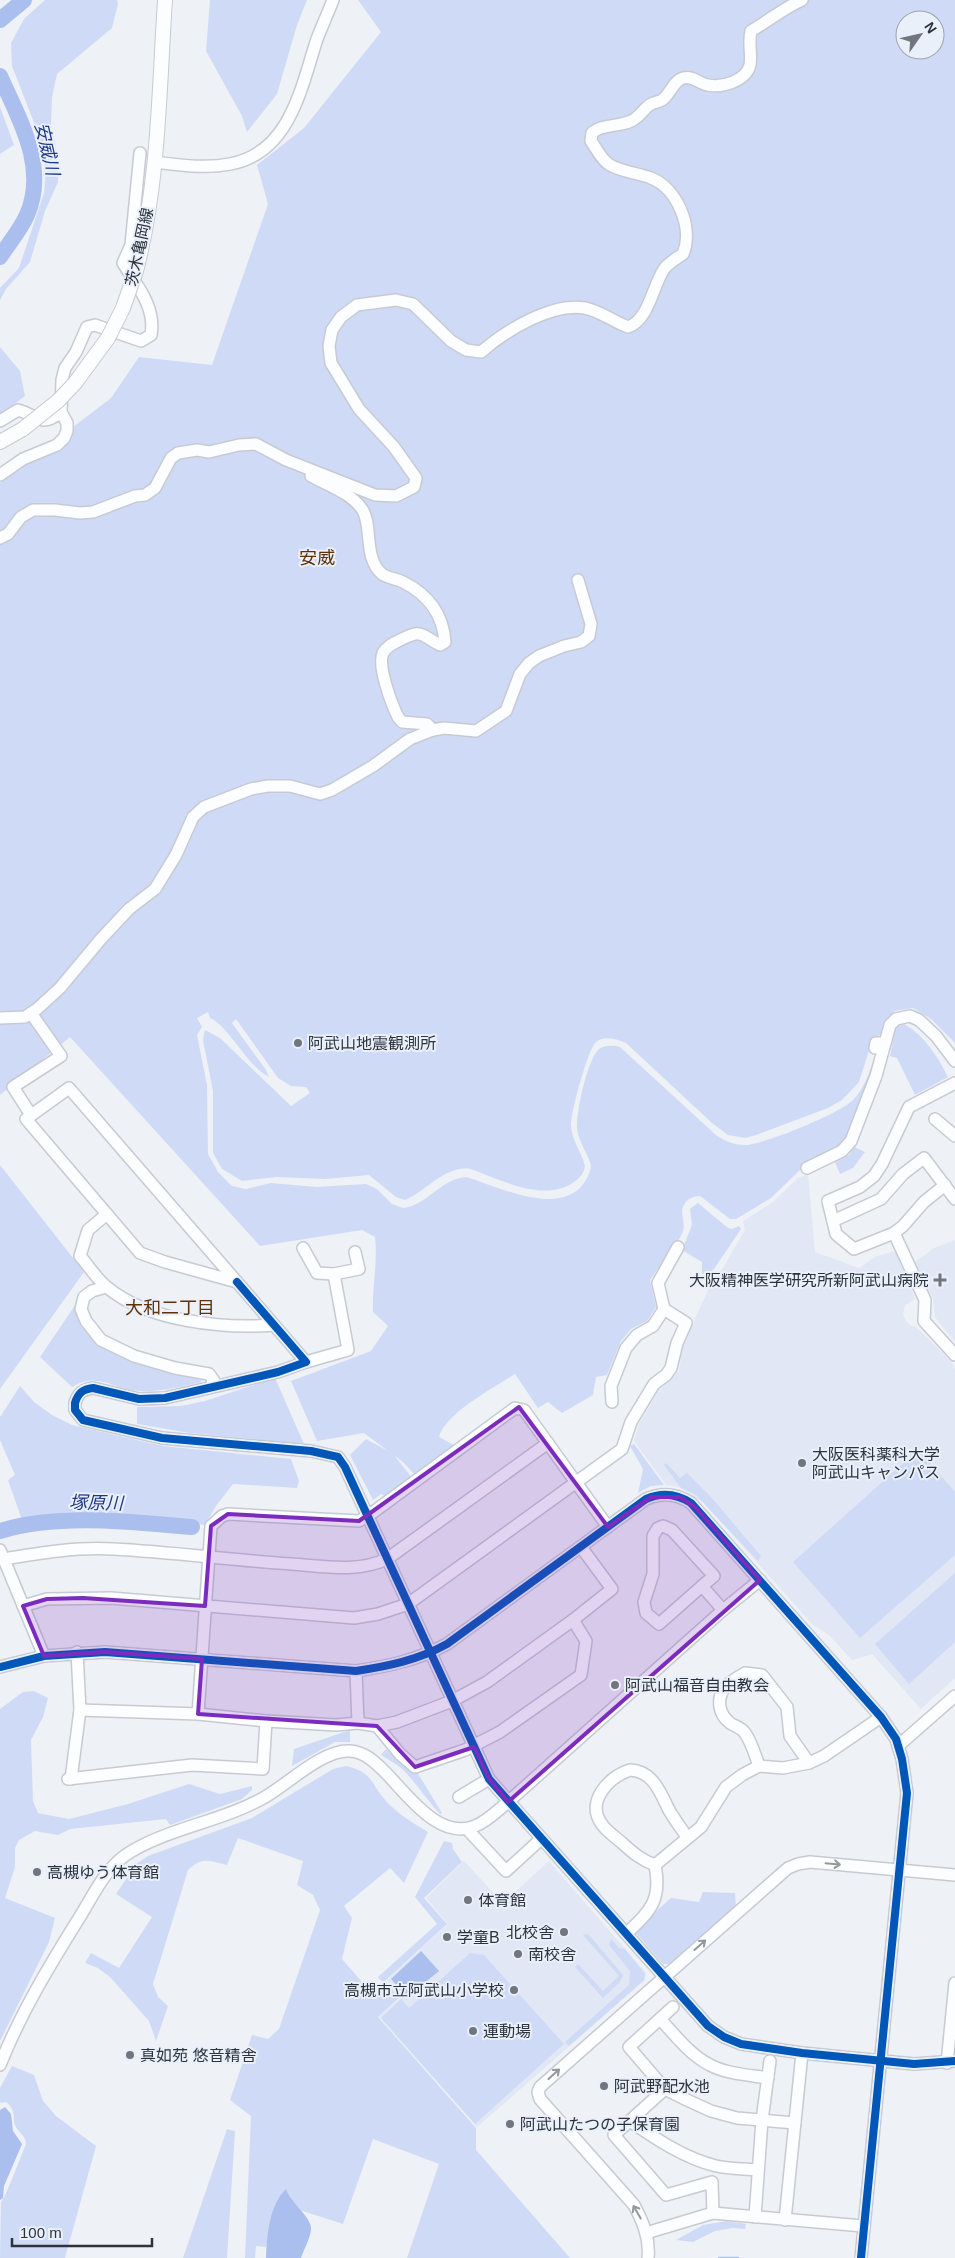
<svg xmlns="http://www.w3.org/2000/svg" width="955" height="2258" font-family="Helvetica,'Noto Sans JP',sans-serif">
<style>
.built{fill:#e1e7f4}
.green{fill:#cfdbf6;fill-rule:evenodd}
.water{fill:#aabfee}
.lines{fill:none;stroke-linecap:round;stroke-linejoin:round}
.stream{stroke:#aabfee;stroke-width:2.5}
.river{stroke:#aabfee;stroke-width:16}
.minor-casing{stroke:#c7cad2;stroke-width:14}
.major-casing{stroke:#c7cad2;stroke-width:16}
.minor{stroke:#fcfdfe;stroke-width:11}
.major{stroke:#fcfdfe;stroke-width:14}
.major-bridge-casing{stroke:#c7cad2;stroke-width:16;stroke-linecap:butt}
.major-bridge{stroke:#fcfdfe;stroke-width:14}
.cycleway-casing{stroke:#eaf0fa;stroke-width:11}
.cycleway{stroke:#0057b8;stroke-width:8}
.oneway{stroke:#94989d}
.marked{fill:#7b2cbf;fill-opacity:0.2;stroke:#7b2cbf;stroke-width:4;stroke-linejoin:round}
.poi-dot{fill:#71757d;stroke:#eaf0fa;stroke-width:2}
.labels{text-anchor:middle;stroke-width:4;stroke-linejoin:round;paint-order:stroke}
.street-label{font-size:16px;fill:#2d323c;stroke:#eaf0fa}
.poi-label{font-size:16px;fill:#2d323c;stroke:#eaf0fa;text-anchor:start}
.water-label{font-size:18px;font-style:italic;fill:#1e3984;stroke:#eaf0fa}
.neighbourhood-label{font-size:18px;fill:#5e330c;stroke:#eaf0fa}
</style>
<rect width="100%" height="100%" fill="#eef1f6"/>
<g class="built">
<polygon points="808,1174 815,1252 859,1268 875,1257 895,1251 915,1299 905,1305 903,1314 906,1321 911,1326 916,1327 952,1362 955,1370 955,1678 921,1709 872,1654 852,1660 830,1636 812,1624 704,1503 679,1487 666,1485 634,1441 639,1424 659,1390 679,1371 683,1344 712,1282 716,1280 745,1230 743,1221 773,1202 798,1178"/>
<polygon points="955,1240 955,1342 935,1317 933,1298 915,1262 934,1248"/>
<polygon points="464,1861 503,1903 549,1861 646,1973 645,1980 477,2127 379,2017 400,1998 386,1981 448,1924 426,1898"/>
</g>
<g class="green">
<polygon points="45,0 117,0 118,4 112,28 57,74 52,97 51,126 57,154 58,182 45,211 30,262 6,289 0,300 0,288 19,268 44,193 46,170 41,147 33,120 12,66 11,43 24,19"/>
<polygon points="210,0 307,0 297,25 277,94 247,132 242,116 206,51"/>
<path d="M358,0H955V1043L931,1019L913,1008L895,1011L886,1021L882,1034L873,1038L859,1082L842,1100L828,1108L756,1135L745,1138L728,1135L712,1123L626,1043C617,1039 605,1035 596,1042C588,1049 570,1115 571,1126C572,1141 582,1153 585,1166C584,1173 580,1178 574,1182C544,1203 501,1180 471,1169C445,1165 427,1191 405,1200L396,1197L369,1175L325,1179L276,1177L242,1181L222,1169L213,1153V1091L203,1040L205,1030L220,1038L291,1106L310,1093L306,1087L291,1086L278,1078L236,1019L232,1023L266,1070L269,1077C246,1065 228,1025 210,1018L208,1012L197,1018L202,1027L197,1035L207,1085L208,1154L218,1172L232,1186L246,1189L271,1183L317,1187L366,1184L377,1189L392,1204L403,1208C428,1205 440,1179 466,1177C497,1186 553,1215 581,1187C586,1181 590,1174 591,1166C588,1153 579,1143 577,1129C576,1113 587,1061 598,1050C603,1045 614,1045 620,1047L717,1136C727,1142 735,1145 746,1145C765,1144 838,1114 852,1101C866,1088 871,1066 878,1049L869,1088L844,1145L805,1165L771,1198L736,1219H730L700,1196C693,1196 687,1199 684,1205C679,1213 686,1222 683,1231C679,1243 658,1268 650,1280L656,1307L647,1321L631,1329L621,1341L607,1375L596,1377L593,1395L562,1413L548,1402L538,1408L515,1374C495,1387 445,1413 439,1437L454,1445L414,1474L403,1462L394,1455L412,1478L385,1496L381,1494L373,1500L350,1455L366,1439L388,1451L364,1433L317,1441L291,1381L371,1351L388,1326L373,1312C372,1286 378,1262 375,1237L362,1230L260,1246L70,1037L0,1095V483L111,398L139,357L212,365L268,204L257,165L304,128L381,32ZM905,20H935V50H905Z"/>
<polygon points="0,107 14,145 0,154"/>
<polygon points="0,347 20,371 25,396 0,415"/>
<path d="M904,1024C924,1035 938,1057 948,1077L915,1095L897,1058L890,1056L896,1026Z"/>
<polygon points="854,1147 865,1152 853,1168 840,1174 835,1162 849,1155"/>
<polygon points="0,1165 84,1272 0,1389"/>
<polygon points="698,1203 728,1228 732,1229 739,1226 741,1229 714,1269 709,1273 702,1274 702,1262 682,1250 692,1225 690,1209"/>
<path d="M76,1304L80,1323L101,1346L134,1363L201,1380V1382C181,1387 161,1392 139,1391C113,1390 99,1371 72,1387L40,1357Z"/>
<polygon points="275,1378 304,1444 190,1433 137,1424 137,1407 181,1406 205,1401"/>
<path d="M20,1386L34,1402L52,1415L72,1425L163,1446L291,1459L299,1481L297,1488L233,1484L216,1506L205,1525C143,1517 84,1512 22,1520L8,1480L15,1475L0,1440V1417Z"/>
<polygon points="634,1444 664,1485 651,1486 638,1493 643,1469 630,1446"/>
<polygon points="918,1450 955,1492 955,1555 860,1638 793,1562"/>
<polygon points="666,1463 680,1478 687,1473 711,1497 761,1556 758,1561 695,1494 681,1488 664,1465"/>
<polygon points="955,1573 955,1642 909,1684 875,1644"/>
<polygon points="34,1691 48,1698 43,1717 31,1740 33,1801 38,1813 69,1819 128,1804 189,1784 220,1794 252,1786 252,1790 242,1799 170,1825 166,1819 70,1829 58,1835 35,1831 19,1840 15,1848 15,1867 5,1898 55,1918 49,1942 0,2041 0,1709 23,1692"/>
<polygon points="350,1730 350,1742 335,1742 292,1766 294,1749"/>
<path d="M386,1749L411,1772H417L442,1813L440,1814C426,1799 416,1782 401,1768C395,1763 387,1759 381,1755Z"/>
<path d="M346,1766C373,1772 370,1783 386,1801C398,1814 413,1823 428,1832L404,1883L390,1868L344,1906L352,1918L342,1959L374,1996L386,1986L378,1977L437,1924L415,1897L444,1841L452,1843L453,1849L462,1862L424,1898L447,1924L385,1981L399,1998L378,2017L476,2128V2150L570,2258H407L439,2164L373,2139L343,2224L281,2204L266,2247L256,2246L255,2258H245L251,2116L230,2100L252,2035L268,2039L279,2029L320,1910L313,1895L297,1885L303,1861L238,1838L227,1865C209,1861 203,1856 188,1870L153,1984L158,1997L168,2006L156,2041L149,2021L111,1978L98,1968L85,1963L91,1953L119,1968L152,1917L116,1894L136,1864L148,1856L252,1818L333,1769Z"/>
<polygon points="703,1892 735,1893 736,1907 670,1964 663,1964 634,1931 671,1898 699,1902"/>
<polygon points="586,1934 589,1935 623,1975 620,1982 603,1998 575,1967 578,1964 603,1991 619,1976 583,1935"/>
<polygon points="611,1939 619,1948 625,1949 645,1974 644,1980 569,2046 565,2042 629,1985 630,1971 609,1945"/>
<polygon points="470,1953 484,1955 564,2044 475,2124 381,2018 401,1999 409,2008"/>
<path d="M12,2066L34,2075L43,2101L56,2116L96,2146L65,2258H0L1,2202C5,2199 22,2154 26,2144C26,2136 20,2134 16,2127C11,2118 18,2112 6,2102L0,2103V2088Z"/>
<polygon points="227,2129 235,2131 227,2258 183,2258"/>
<polygon points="727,2221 746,2224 745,2229 733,2228 715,2231 693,2242 676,2240 703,2225"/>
</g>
<g class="water">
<polygon points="421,1951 439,1971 407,1997 391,1979"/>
<polygon points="5,2107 11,2114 13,2131 22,2144 4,2186 3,2198 0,2200 0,2110"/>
<path d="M286,2189C290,2202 311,2217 311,2228C311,2237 304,2249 301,2258H266C267,2236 269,2205 286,2189Z"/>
</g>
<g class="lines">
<polyline class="stream" points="719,2258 738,2258"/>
<g class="river">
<polyline points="0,20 24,0"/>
<path d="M0,76C19,119 48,167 27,215C21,229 9,243 0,257"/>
<path d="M0,1531C59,1513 132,1522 192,1527"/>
</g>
<g class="minor-casing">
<g id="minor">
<path d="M154,162C179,165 205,169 230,164C290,153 301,88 317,39C322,26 328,13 333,0"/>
<path d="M0,421L18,410C39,416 41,428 61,412"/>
<path d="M0,475L23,459L57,445L64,438L67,431V423L61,412L62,380L65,368L76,352L87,327L95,325L141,341L151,335C156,307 137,286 123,263L131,245L140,153"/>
<path d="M311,476C327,485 351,493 362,509C373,525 363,558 382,574C388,578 397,579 403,582C429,595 443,614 445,642L440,645C418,633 422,629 398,641C392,644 386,647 383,653C377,666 392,705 398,717L402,722L427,724L433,730"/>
<path d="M0,538L8,534L21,517L33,510H55L80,513L93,512L135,496L145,495L155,488L171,458L178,453L197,450L209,452L239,445L256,444L286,460L375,495L396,496L414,487L416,478L394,447L359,409L331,363L329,346L332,330L341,317L357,305L396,300L413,304L451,341L466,350L481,352C505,331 552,302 585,308C600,311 614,322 628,327C649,320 653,285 664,269C668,263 677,258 683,254C694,228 677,188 651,178C638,173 622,172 610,165C602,161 596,148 591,141L592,133C601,124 619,127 631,121C639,118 644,108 651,104C655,102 659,102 662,100C670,95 673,81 683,78C693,75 699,84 708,85C722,88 746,81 750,65C752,54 748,43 751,31C768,21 784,8 802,0"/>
<polyline points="0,1018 25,1017 37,1009 60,988 100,940 129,909 155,889 176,855 193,817 204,807 251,789 268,786 290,786 320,794 332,790 373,766 410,739 433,730 444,728 476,731 506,711 520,674 529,663 539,656 564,646 581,642 589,636 591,624 578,580"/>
<polyline points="875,1048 876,1043 884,1043"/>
<polygon points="69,1088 237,1282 165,1262 140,1253 26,1119"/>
<polyline points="31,1115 13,1087 61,1056 31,1013"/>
<polyline points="935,1119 955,1136"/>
<polyline points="807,1168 842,1151 851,1141 876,1076 890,1025 896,1019 910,1016 919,1020 936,1036 955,1061"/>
<polyline points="945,1185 924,1202 903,1226 894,1233 854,1249 836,1234 828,1201 860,1187 874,1176 882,1164 909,1107 955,1083"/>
<path d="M107,1214L88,1230L80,1256C89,1266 97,1280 108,1288C148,1321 223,1329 273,1325"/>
<polyline points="833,1221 881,1199 903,1174 924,1158 955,1199"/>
<polyline points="894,1233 925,1300 924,1321 955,1355"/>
<polyline points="303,1248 317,1273 334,1274"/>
<path d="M237,1282L306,1362L278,1372L165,1398L139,1399L93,1388C83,1389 78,1393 75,1403V1410L83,1420L162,1438L311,1451L338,1457L345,1467L489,1779L708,2026L724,2037L741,2044L802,2053L914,2064L955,2061"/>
<polyline points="106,1287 92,1291 84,1297 81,1309 86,1321 101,1340 134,1356 175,1368 209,1374 214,1381 210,1387"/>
<polyline points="306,1362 348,1350 334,1274 359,1269 355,1252"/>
<polyline points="612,1402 611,1386 626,1348 637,1335 653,1326 664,1309"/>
<polyline points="0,1550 44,1656"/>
<path d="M4,1559C40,1553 76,1547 113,1549C172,1552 231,1560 291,1564C323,1566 357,1573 387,1559L548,1443"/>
<polyline points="702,1586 714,1576 672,1530 663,1526 658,1528 653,1536 653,1574 644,1602 646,1613 659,1624 702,1586 723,1610"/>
<polyline points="23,1606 47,1599 111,1598 354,1618 378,1614 408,1604 622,1449 631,1422 654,1384 666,1375 671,1368 677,1343 686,1323 664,1309 658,1283 678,1247"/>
<polyline points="573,1620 612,1589 581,1547"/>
<path d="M0,1667L44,1656L105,1652L356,1671C389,1666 418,1660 447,1644L646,1499C662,1492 677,1494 691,1503L881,1717L896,1739L902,1759L907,1793L861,2258"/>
<polyline points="356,1671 358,1723"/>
<polyline points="80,1710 198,1714 266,1721 336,1725 358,1723 377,1726 397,1722 452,1701 487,1682 573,1620 586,1641 581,1675 500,1732 465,1750 415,1767 400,1754 377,1726"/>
<polyline points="198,1714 211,1526 222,1516 228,1514 359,1521 368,1516 515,1408 524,1410 608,1527"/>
<polyline points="898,1746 955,1696"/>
<path d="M759,1766C755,1755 752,1743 745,1733C741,1727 736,1727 730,1723C725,1719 721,1713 720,1707C717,1689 731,1681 745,1673L762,1675L787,1707L790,1736L809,1763"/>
<polyline points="68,1779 192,1765 263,1769 266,1721"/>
<polyline points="71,1779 80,1710 77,1652"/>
<polyline points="459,1797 489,1779"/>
<polyline points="467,1829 506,1871 541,1839"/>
<path d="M655,1865C641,1860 632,1852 621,1842C614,1836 605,1830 601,1823C586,1801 609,1777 630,1770C653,1771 660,1792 669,1810C674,1819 681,1828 687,1837"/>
<path d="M626,1934C650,1911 662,1901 655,1865L701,1827L726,1787L742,1775L759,1766L783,1768L809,1763L824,1756L881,1717"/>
<polyline points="673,2007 629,2047 665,2089 687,2100 711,2111 737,2118 795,2123"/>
<path d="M660,2019C675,2035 690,2055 710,2065C727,2074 749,2075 768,2078"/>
<polyline points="947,2063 955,1983"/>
<path d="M0,2065C21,2012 51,1963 81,1915C95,1892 107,1865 132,1851C173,1827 223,1821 265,1797C288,1784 323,1749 350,1751C365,1752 375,1762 385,1772C407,1794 439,1841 475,1826C488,1821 498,1810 508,1802L723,1610L760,1580"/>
<polyline points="665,2089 614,2135 666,2195 712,2182 713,2213"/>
<path d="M630,2121C656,2139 684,2158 716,2166C729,2169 745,2169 758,2170"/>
<polyline points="755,2217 762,2120 770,2061"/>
<polyline points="785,2220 802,2053"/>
<polyline points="646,2233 713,2213 863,2226"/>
<path d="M648,2258C650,2238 643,2222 634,2205L540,2099L538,2092L540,2087L788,1868L798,1864L810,1862L955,1875"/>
</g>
</g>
<g class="major-casing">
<g id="major">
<path d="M136,271C159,183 159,90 165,0"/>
<polyline points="75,383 108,338"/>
<polyline points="0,442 23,429"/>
</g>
</g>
<use href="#minor" class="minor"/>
<use href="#major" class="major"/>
<g class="major-bridge-casing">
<g id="major-bridge">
<polyline points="108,338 123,308 136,271"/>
<polyline points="23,429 58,401 75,383"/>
</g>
</g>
<use href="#major-bridge" class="major-bridge"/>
<g class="cycleway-casing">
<g id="cycleway">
<path d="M237,1282L306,1362L278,1372L165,1398L139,1399L93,1388C83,1389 78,1393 75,1403V1410L83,1420L162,1438L311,1451L338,1457L345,1467L489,1779L708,2026L724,2037L741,2044L802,2053L914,2064L955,2061"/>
<path d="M0,1667L44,1656L105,1652L356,1671C389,1666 418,1660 447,1644L646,1499C662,1492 677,1494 691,1503L881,1717L896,1739L902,1759L907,1793L861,2258"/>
</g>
</g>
<use href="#cycleway" class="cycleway"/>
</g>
<defs><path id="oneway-shaft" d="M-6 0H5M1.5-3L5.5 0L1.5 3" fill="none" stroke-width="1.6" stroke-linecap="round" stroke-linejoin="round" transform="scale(1.25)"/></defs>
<g class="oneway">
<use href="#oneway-shaft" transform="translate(833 1864) rotate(5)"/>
<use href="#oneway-shaft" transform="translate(700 1945) rotate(-41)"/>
<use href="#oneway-shaft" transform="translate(554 2074) rotate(-42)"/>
<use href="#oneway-shaft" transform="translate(637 2212) rotate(-120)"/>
</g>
<path class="marked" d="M519,1407L608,1527L651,1497H680L695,1507L760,1580L508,1802L489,1779L474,1747L415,1767L377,1726L198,1714L202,1659L105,1652L44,1656L23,1606L47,1599L83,1598L205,1606L211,1526L228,1514L359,1521Z"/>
<g class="poi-dot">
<circle cx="298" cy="1043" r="5"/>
<path d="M937.5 1272.5h5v5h5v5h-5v5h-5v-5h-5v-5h5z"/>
<circle cx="802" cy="1463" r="5"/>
<circle cx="615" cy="1685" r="5"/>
<circle cx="37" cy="1872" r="5"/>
<circle cx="468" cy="1900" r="5"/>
<circle cx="564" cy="1932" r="5"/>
<circle cx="447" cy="1937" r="5"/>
<circle cx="518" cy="1954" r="5"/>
<circle cx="514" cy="1990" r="5"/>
<circle cx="473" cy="2031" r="5"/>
<circle cx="130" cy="2055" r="5"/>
<circle cx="604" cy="2086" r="5"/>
<circle cx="510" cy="2124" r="5"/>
</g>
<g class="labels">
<g class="street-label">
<text transform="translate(139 247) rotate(-78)" y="6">茨木亀岡線</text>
</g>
<g class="poi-label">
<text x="308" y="1049">阿武山地震観測所</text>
<text x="929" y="1286" text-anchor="end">大阪精神医学研究所新阿武山病院</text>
<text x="812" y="1460">大阪医科薬科大学<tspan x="812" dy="18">阿武山キャンパス</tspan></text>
<text x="625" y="1691">阿武山福音自由教会</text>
<text x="47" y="1878">高槻ゆう体育館</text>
<text x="478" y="1906">体育館</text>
<text x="554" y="1938" text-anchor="end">北校舎</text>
<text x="457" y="1943">学童B</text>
<text x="528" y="1960">南校舎</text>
<text x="504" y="1996" text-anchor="end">高槻市立阿武山小学校</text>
<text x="483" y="2037">運動場</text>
<text x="140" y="2061">真如苑 悠音精舎</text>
<text x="614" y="2092">阿武野配水池</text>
<text x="520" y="2130">阿武山たつの子保育園</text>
</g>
<g class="water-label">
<text transform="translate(47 149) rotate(77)" y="6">安威川</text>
<text transform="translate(96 1503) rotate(1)" y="6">塚原川</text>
</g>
<g class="neighbourhood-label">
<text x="317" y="564">安威</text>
<text x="170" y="1314">大和二丁目</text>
</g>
</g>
<g transform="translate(920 35) rotate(56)"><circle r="24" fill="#eaf0fa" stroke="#9ea4ae"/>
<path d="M0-4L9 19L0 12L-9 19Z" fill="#71757d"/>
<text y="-8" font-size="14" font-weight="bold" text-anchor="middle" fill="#2d323c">N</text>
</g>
<path d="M12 2238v8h140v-8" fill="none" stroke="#2d323c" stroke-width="2.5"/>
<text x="20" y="2238" font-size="15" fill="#2d323c" stroke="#eaf0fa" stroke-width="4" paint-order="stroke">100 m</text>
</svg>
